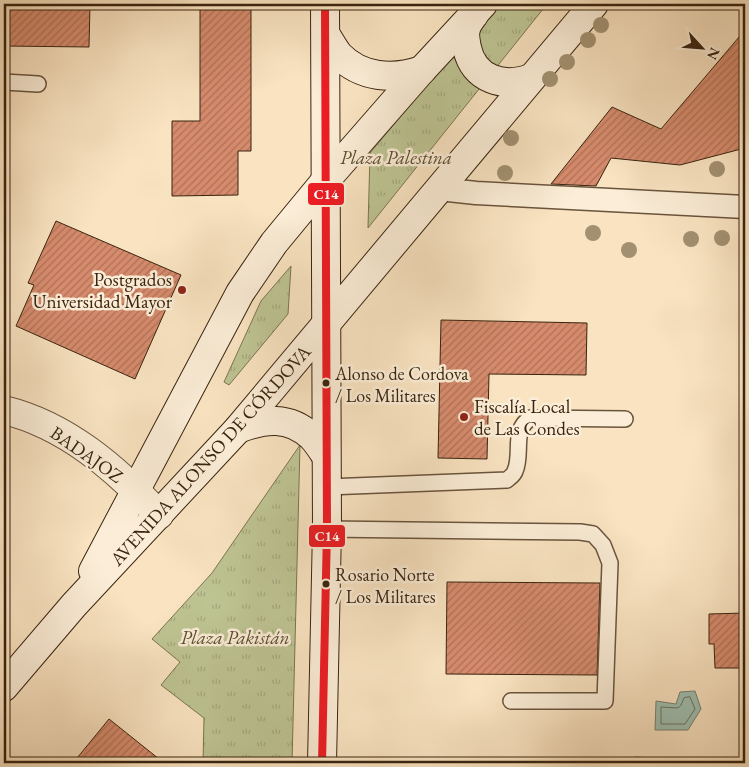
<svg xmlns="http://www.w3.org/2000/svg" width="749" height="767" font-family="'EB Garamond',serif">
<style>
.grass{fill:url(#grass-tufts);stroke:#7c7451}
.water{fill:#9ebeb0;stroke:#768070}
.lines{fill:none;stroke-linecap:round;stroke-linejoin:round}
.shore{stroke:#6c7160;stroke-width:1}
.building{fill:url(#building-hatch);stroke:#39240f}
.service-casing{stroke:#69543c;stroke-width:18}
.pedestrian-casing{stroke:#69543c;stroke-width:25}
.minor-casing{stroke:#69543c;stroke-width:30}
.secondary-casing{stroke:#39240f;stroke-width:30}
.service{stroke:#fbedd7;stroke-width:15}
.pedestrian{stroke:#fbedd7;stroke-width:22}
.minor{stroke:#fbedd7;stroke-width:28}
.secondary{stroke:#fbedd7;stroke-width:28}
.bus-1-casing{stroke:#fbedd7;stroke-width:11}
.bus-1{stroke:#ed1c24;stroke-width:8}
.tree{fill:#a29071}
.poi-dot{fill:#8f2418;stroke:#fbedd7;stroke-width:2}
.bus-dot{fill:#39240f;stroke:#fbedd7;stroke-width:2}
.labels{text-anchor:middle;stroke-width:5;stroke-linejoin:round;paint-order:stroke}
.bus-label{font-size:18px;fill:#39240f;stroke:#fbedd7;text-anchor:start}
.park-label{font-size:19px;font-style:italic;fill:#5a4c30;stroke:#fbedd7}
.poi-label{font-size:19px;fill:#39240f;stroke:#fbedd7;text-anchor:end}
.street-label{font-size:19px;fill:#39240f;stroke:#fbedd7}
.line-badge{stroke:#fbedd7;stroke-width:2}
.badge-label{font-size:14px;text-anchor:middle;font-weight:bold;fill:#fff}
</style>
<defs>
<pattern id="grass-tufts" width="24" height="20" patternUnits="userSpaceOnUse" patternTransform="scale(1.25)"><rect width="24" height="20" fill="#bec493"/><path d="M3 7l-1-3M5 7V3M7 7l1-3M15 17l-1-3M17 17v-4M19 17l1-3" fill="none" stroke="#a4a87e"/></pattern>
<pattern id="building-hatch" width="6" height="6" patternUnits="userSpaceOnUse" patternTransform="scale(1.25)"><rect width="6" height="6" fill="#d68b6d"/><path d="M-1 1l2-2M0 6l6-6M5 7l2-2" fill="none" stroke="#af7158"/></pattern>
</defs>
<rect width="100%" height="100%" fill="#f9e3c1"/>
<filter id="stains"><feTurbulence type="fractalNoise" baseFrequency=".004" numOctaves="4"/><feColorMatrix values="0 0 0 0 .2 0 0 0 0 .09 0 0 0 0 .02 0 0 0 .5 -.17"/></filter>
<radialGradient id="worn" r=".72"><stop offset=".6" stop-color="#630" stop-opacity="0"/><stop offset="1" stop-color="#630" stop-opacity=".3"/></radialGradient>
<g class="grass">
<polygon points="498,4 547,4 368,228 370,153 432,79"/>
<polygon points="291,266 288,314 229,385 224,382 261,301"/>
<polygon points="300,445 292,763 203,763 204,718 161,685 180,662 152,639 212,573"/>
</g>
<g class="water">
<polygon points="695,691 701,709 688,730 655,730 656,701 676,704 680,692"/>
<polygon points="635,757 669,759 668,763 634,763"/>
</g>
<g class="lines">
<polygon class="shore" points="690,697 695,709 685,724 661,724 661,707 678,708 681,705 684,698"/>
</g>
<g class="building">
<polygon points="4,4 90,4 89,47 4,46"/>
<polygon points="200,4 251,4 251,151 238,151 238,195 172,196 172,121 200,121"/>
<polygon points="745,30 745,148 680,165 611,158 596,186 551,184 612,107 661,129"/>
<polygon points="56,221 181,275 135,379 16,326 34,285 28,283"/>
<polygon points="441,320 587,323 586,375 489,374 487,459 438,458"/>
<polygon points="447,582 600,583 597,675 446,674"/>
<polygon points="745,613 745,668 715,668 714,644 709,644 709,614"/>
<polygon points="109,719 164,763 73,763"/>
</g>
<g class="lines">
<g class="service-casing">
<g id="service">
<polyline points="4,82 38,84"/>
<path d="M327,487L507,480C510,477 514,475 515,471C523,454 511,429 531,418L625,419"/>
<polyline points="327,529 580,532 593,534 603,545 610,563 605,701 511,701"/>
</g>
</g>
<g class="pedestrian-casing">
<polyline id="pedestrian" points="439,189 476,193 745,207"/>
</g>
<g class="minor-casing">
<path id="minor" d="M4,410C66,425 117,469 159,515"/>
</g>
<g class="secondary-casing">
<g id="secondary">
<path d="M474,15C471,19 467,24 466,29C464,35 466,42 467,48C474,80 504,88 531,78"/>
<path d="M326,35C330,41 334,49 339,55C361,78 393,80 422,70"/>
<path d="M238,429C264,419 289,415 312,437C317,442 322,450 326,456"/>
<polyline points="93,571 240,293 274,243 326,180 422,70 483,4"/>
<polyline points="4,687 74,605 238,429 594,4"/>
<polyline points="322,763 327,529 325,4"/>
</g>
</g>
<use href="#service" class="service"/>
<use href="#pedestrian" class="pedestrian"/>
<use href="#minor" class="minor"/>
<use href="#secondary" class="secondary"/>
<g class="bus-1-casing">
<polyline id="bus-1" points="322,763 327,529 325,4"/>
</g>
<use href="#bus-1" class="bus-1"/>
</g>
<g class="tree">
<circle cx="601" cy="25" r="8"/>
<circle cx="588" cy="40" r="8"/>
<circle cx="567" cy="62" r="8"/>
<circle cx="550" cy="79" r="8"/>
<circle cx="511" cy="138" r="8"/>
<circle cx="717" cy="169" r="8"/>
<circle cx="505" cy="173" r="8"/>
<circle cx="593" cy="233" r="8"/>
<circle cx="722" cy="238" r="8"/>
<circle cx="691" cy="239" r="8"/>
<circle cx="629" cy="250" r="8"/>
</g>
<g class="poi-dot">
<circle cx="182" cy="290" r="5"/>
<circle cx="464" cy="417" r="5"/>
</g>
<g class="bus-dot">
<circle cx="326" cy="383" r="4.5"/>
<circle cx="326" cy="584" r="4.5"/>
</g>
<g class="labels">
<g class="bus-label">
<text x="335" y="380">Alonso de Cordova<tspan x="335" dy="22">/ Los Militares</tspan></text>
<text x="335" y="581">Rosario Norte<tspan x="335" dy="22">/ Los Militares</tspan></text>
</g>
<g class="park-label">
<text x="396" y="164">Plaza Palestina</text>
<text x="235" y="644">Plaza Pakistán</text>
</g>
<g class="poi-label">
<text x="172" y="286">Postgrados<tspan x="172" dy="22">Universidad Mayor</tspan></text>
<text x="474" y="413" text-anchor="start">Fiscalía Local<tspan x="474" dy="22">de Las Condes</tspan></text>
</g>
<g class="street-label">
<text transform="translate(87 454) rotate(35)" y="7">BADAJOZ</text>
<text transform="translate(210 455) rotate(-48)" y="7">AVENIDA ALONSO DE CÓRDOVA</text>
</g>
</g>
<g class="line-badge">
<rect x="307" y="182" width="38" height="24" rx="5" fill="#ed1c24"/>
<rect x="308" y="524" width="38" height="24" rx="5" fill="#ed1c24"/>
</g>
<g class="badge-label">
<text x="326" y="199">C14</text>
<text x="327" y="541">C14</text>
</g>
<rect width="749" height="767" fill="none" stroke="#f9e3c1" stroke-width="20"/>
<rect x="5" y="5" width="739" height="757" fill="none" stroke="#39240f" stroke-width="2.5"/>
<rect x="10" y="10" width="729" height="747" fill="none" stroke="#39240f"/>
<g transform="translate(702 48) rotate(116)" stroke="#fbedd7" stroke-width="4" paint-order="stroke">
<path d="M0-4L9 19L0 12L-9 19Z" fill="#39240f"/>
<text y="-8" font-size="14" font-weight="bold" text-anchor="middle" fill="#39240f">N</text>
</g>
<rect width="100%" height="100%" filter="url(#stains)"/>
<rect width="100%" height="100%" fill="url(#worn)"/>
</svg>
